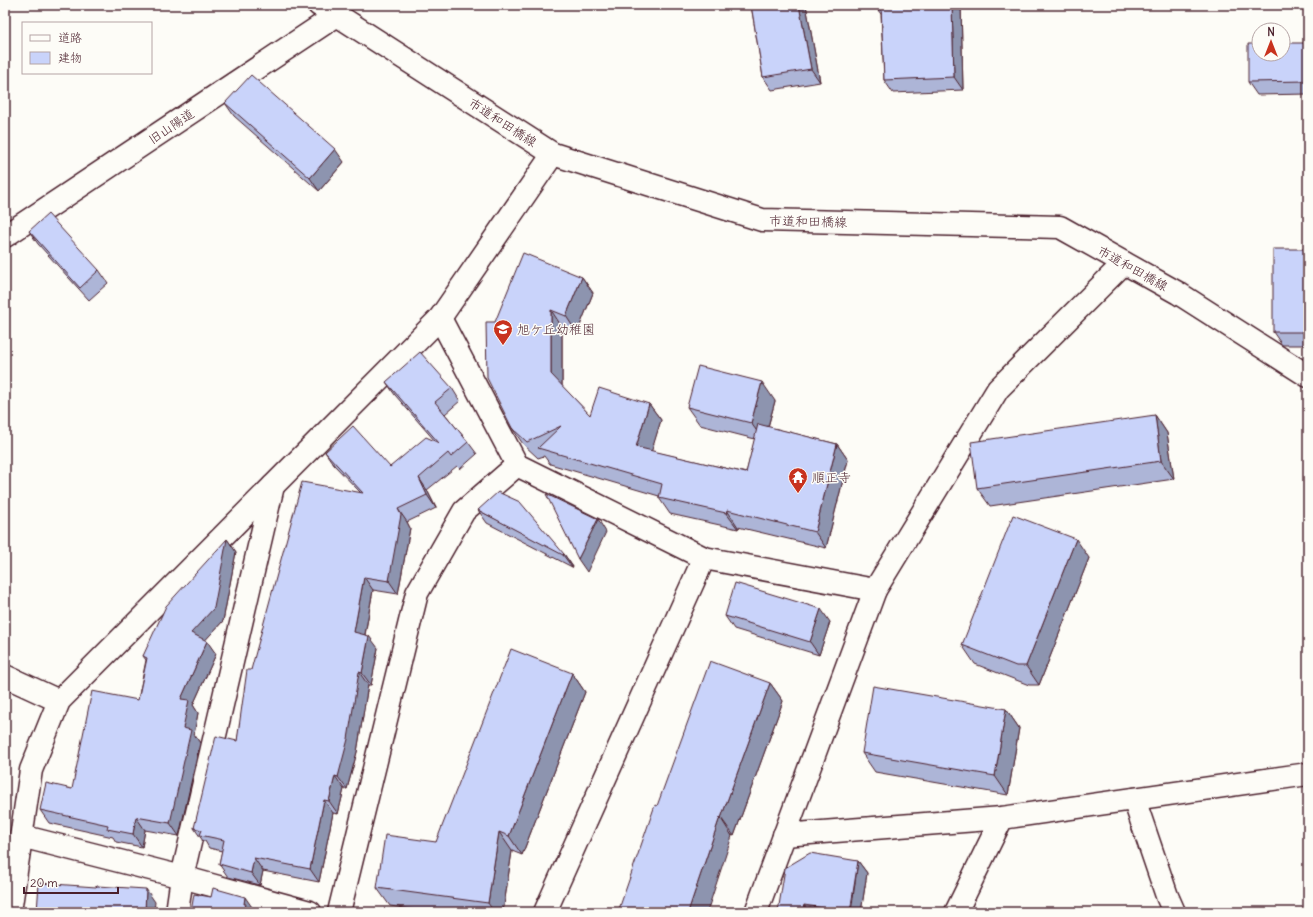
<svg xmlns="http://www.w3.org/2000/svg" width="1313" height="917" font-family="Delius,'Klee One',sans-serif">
<style>
.lines{fill:none;stroke-linecap:round;stroke-linejoin:round}
.street-casing{stroke:#4a1f2b;stroke-width:25}
.street{stroke:#fdfcf7;stroke-width:22}
.wall{fill:#adb5d7;stroke:#4a1f2b}
.shaded-wall{fill:#8d94af;stroke:#4a1f2b}
.building{fill:#c9d3fa;stroke:#4a1f2b}
.labels{text-anchor:middle;stroke-width:3;stroke-linejoin:round;paint-order:stroke}
.street-label{font-size:13px;fill:#4a1f2b;stroke:#fdfcf7}
.poi-label{font-size:13px;fill:#4a1f2b;stroke:#fdfcf7;text-anchor:start}
</style>
<rect width="100%" height="100%" fill="#fdfcf7"/>
<filter id="ink" filterUnits="userSpaceOnUse"><feTurbulence type="fractalNoise" baseFrequency=".025" numOctaves="2"/><feDisplacementMap in="SourceGraphic" scale="8" xChannelSelector="R" yChannelSelector="G"/><feConvolveMatrix kernelMatrix="1 2 1 2 8 2 1 2 1" color-interpolation-filters="sRGB"/></filter>
<g filter="url(#ink)">
<g class="lines">
<g class="street-casing">
<g id="street">
<polyline points="319,5 337,15 553,154 762,220 1060,227 1178,293 1308,376"/>
<polyline points="5,236 337,15"/>
<polyline points="440,318 517,465 704,558 875,590"/>
<polyline points="5,676 59,701"/>
<polyline points="1134,799 1167,896 1174,912"/>
<polyline points="784,835 1002,818 1308,774"/>
<polyline points="21,836 182,877 310,912"/>
<polyline points="10,912 31,770 59,701 440,318 553,154"/>
<polyline points="177,912 182,877 273,486"/>
<polyline points="339,912 417,593 464,511 517,465"/>
<polyline points="545,912 704,558"/>
<polyline points="756,912 875,590 998,389 1124,263"/>
<polyline points="956,912 1002,818"/>
</g>
</g>
<use href="#street" class="street"/>
</g>
<g class="wall">
<polygon points="751,5 806,5 820,82 772,90 763,77"/>
<polygon points="874,5 961,5 963,90 893,93 884,80 881,14"/>
<polygon points="1308,43 1308,94 1257,95 1248,82"/>
<polygon points="225,103 344,162 319,191 234,116"/>
<polygon points="29,231 99,270 108,283 89,300 38,244"/>
<polygon points="1308,249 1308,345 1282,345 1273,332"/>
<polygon points="582,277 593,293 577,333 562,327 562,386 590,415 649,404 661,420 651,451 746,473 755,439 700,425 687,407 775,401 768,427 837,444 848,460 826,548 738,527 738,529 670,514 659,498 659,496 550,464 544,456 538,458 523,444 512,428 495,322"/>
<polygon points="386,382 452,388 460,401 445,414 468,442 477,454 460,469 457,466 427,490 436,508 407,522 410,528 398,594 373,590 365,635 378,648 371,685 368,685 357,752 347,789 344,789 338,814 333,813 319,882 263,871 260,885 228,877 219,864 222,851 209,848 205,841 203,841 194,828 237,741 251,670 360,492 334,465 325,452 390,467 435,441 395,395"/>
<polygon points="1155,415 1167,433 1174,479 990,506 977,488"/>
<polygon points="478,510 564,554 573,567 572,567 487,523"/>
<polygon points="227,539 236,552 223,621 205,640 216,654 193,705 198,713 194,734 200,743 179,836 145,830 142,847 116,842 113,837 49,823 40,810 72,789 138,700 146,660 143,656"/>
<polygon points="1089,558 1039,685 1029,685 975,664 962,645"/>
<polygon points="725,616 830,622 819,655 734,629"/>
<polygon points="572,673 585,692 522,855 512,851 503,912 431,912 390,906 377,888 436,842"/>
<polygon points="770,683 783,701 734,836 657,806"/>
<polygon points="1006,709 1019,728 1008,795 875,772 862,753"/>
<polygon points="5,713 8,717 5,720"/>
<polygon points="858,861 867,873 861,912 778,912"/>
</g>
<g class="shaded-wall">
<polygon points="799,5 806,5 820,82 811,69"/>
<polygon points="952,5 961,5 963,90 954,77"/>
<polygon points="335,149 344,162 319,191 310,178"/>
<polygon points="582,277 593,293 577,333 566,316"/>
<polygon points="551,310 562,327 562,390 551,374"/>
<polygon points="762,382 775,401 764,441 751,423"/>
<polygon points="649,404 661,420 648,463 636,447"/>
<polygon points="1155,415 1167,433 1174,479 1161,461"/>
<polygon points="837,444 848,460 826,548 815,532"/>
<polygon points="419,478 427,490 436,508 427,495"/>
<polygon points="398,509 407,522 410,528 398,594 389,581"/>
<polygon points="727,510 738,527 738,529 726,513"/>
<polygon points="598,519 606,532 587,572 578,559"/>
<polygon points="227,539 236,552 223,621 200,646 191,633"/>
<polygon points="1076,539 1089,558 1039,685 1026,666"/>
<polygon points="564,554 573,567 572,567 563,555"/>
<polygon points="364,577 373,590 363,645 354,632"/>
<polygon points="821,609 830,622 819,655 810,642"/>
<polygon points="369,636 378,648 371,685 362,673"/>
<polygon points="207,641 216,654 193,705 198,713 194,734 200,743 179,836 170,823 183,728 181,699"/>
<polygon points="359,672 368,685 357,752 347,789 338,777"/>
<polygon points="572,673 585,692 522,855 509,836"/>
<polygon points="770,683 783,701 734,836 721,818"/>
<polygon points="1006,709 1019,728 1008,795 995,776"/>
<polygon points="5,746 9,752 5,767"/>
<polygon points="335,776 344,789 338,814 329,801"/>
<polygon points="324,800 333,813 319,882 310,869"/>
<polygon points="136,817 145,830 142,847 133,834"/>
<polygon points="720,817 732,836 707,912 688,912"/>
<polygon points="499,832 512,851 503,912 494,912 488,903"/>
<polygon points="254,858 263,871 260,885 251,873"/>
<polygon points="858,861 867,873 861,912 851,912"/>
<polygon points="146,889 155,902 154,912 145,912"/>
<polygon points="245,897 254,910 254,912 244,912 244,904"/>
<polygon points="804,905 809,912 803,912"/>
</g>
<g class="building">
<polygon points="751,5 799,5 811,69 763,77"/>
<polygon points="881,5 952,5 954,77 884,80"/>
<polygon points="1283,43 1308,43 1308,81 1248,82 1248,44 1259,44 1259,54 1283,54"/>
<polygon points="251,75 335,149 310,178 225,103"/>
<polygon points="48,214 99,270 80,288 29,231"/>
<rect x="1273" y="249" width="35" height="83"/>
<polygon points="523,253 582,277 566,316 551,310 551,374 590,415 599,388 649,404 636,447 746,473 758,424 837,444 815,532 727,510 726,513 659,498 662,484 538,448 561,426 527,442 512,428 487,378 486,322 495,322"/>
<polygon points="420,352 452,388 435,402 468,442 451,457 448,453 419,478 427,495 398,509 401,515 389,581 364,577 354,632 369,636 362,673 359,672 348,739 338,777 335,776 329,801 324,800 310,869 254,858 251,873 219,864 224,840 200,835 202,830 194,828 216,736 237,741 247,670 251,670 302,482 363,493 325,452 353,426 390,467 426,437 439,443 386,382"/>
<polygon points="698,366 762,382 751,423 687,407"/>
<polygon points="1155,415 1161,461 977,488 971,442"/>
<polygon points="498,492 520,502 564,554 563,555 478,510"/>
<polygon points="546,494 598,519 578,559"/>
<polygon points="1013,515 1076,539 1026,666 1016,666 962,645"/>
<polygon points="227,539 214,608 191,633 207,641 181,699 189,700 183,728 191,730 170,823 136,817 133,834 107,829 108,825 40,810 46,783 72,789 92,691 138,700 147,658 143,656 166,606"/>
<polygon points="735,583 821,609 810,642 725,616"/>
<polygon points="511,649 572,673 509,836 499,832 488,903 377,888 385,835 436,842"/>
<polygon points="710,661 770,683 721,818 720,817 688,912 618,912 655,805 657,806"/>
<polygon points="873,686 1006,709 995,776 862,753"/>
<polygon points="810,853 858,861 850,912 804,905 803,912 778,912 785,868"/>
<polygon points="39,883 96,887 97,886 146,889 145,912 37,912"/>
<polygon points="213,888 245,897 244,904 246,904 244,912 191,912 194,894 211,897"/>
</g>
</g>
<defs>
<g id="school-pin" transform="scale(1)"><path d="M0 17L-7.5 6A9.5 9.5 0 1 1 7.5 6Z" fill="#c8321e" stroke="#fdfcf7"/><path d="M0-5L7-2L0 1L-7-2ZM-4 1L0 2.5L4 1V4Q0 6-4 4Z" fill="#fff"/></g>
<g id="temple-pin" transform="scale(1)"><path d="M0 17L-7.5 6A9.5 9.5 0 1 1 7.5 6Z" fill="#c8321e" stroke="#fdfcf7"/><path d="M0-6L5-2H3V0L6.5 2.5H4V6H1.5V3h-3V6H-4V2.5H-6.5L-3 0V-2H-5Z" fill="#fff"/></g>
</defs>
<g fill-rule="evenodd">
<use href="#school-pin" x="503" y="329"/>
<use href="#temple-pin" x="798" y="477"/>
</g>
<g class="labels">
<g class="street-label">
<text transform="translate(503 122) rotate(33)" y="5">市道和田橋線</text>
<text transform="translate(171 126) rotate(-34)" y="5">旧山陽道</text>
<text transform="translate(808 221) rotate(1)" y="5">市道和田橋線</text>
<text transform="translate(1133 268) rotate(29)" y="5">市道和田橋線</text>
</g>
<g class="poi-label">
<text x="517" y="334">旭ケ丘幼稚園</text>
<text x="812" y="482">順正寺</text>
</g>
</g>
<rect width="1313" height="917" fill="none" stroke="#fdfcf7" stroke-width="20"/>
<rect x="10" y="10" width="1293" height="897" fill="none" stroke="#4a1f2b" stroke-width="1.5" filter="url(#ink)"/>
<rect x="22" y="22" width="130" height="52" fill="#fdfcf7" stroke="#b5a4a5"/>
<rect x="30" y="35" width="20" height="6" fill="#fdfcf7" stroke="#b5a4a5"/>
<text x="58" y="42" font-size="12" fill="#4a1f2b">道路</text>
<rect x="30" y="52" width="20" height="12" fill="#c9d3fa" stroke="#b5a4a5"/>
<text x="58" y="62" font-size="12" fill="#4a1f2b">建物</text>
<g transform="translate(1271 42)"><circle r="19" fill="#fdfcf7" stroke="#b5a4a5"/>
<path d="M0-3L7 15L0 10L-7 15Z" fill="#c8321e"/>
<text y="-6" font-size="11" font-weight="bold" text-anchor="middle" fill="#4a1f2b">N</text>
</g>
<path d="M24 887v6h94v-6" fill="none" stroke="#4a1f2b" stroke-width="2"/>
<text x="30" y="887" font-size="12" fill="#4a1f2b" stroke="#fdfcf7" stroke-width="3" paint-order="stroke">20 m</text>
</svg>
